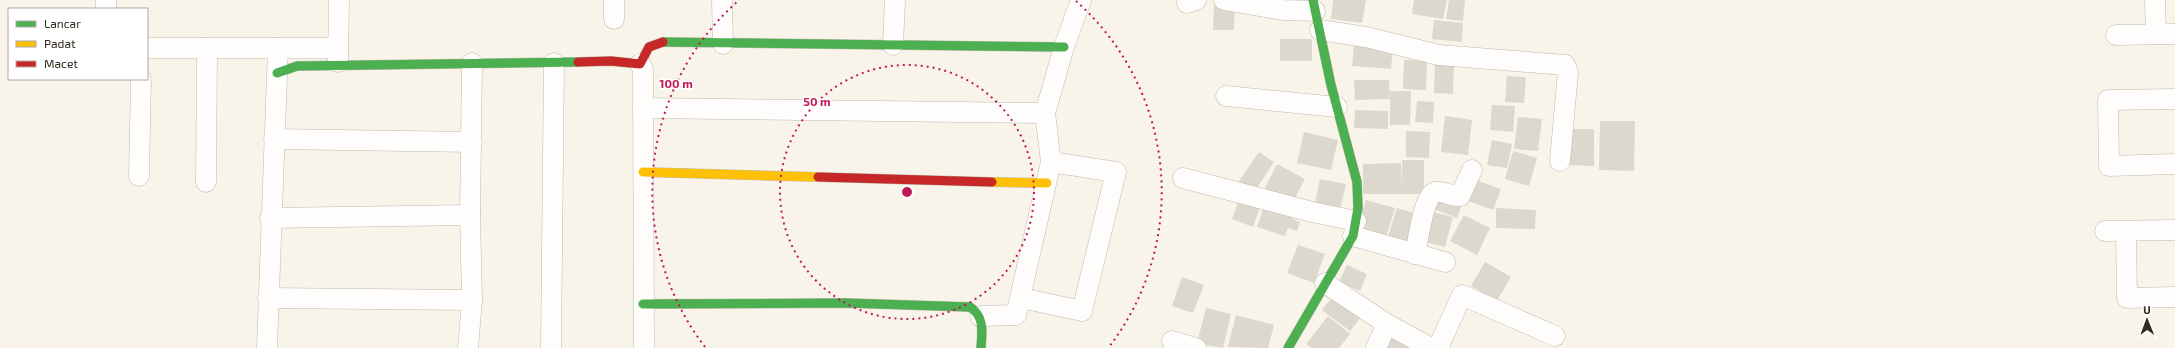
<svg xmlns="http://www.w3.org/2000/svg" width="2175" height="348" font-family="'Exo 2',sans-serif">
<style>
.building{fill:#ddd8ce}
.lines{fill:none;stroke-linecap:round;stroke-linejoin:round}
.street-casing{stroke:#bdb9ae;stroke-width:21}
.fast-casing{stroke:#bdb9ae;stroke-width:10}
.slow-casing{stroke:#bdb9ae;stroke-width:10}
.jam-casing{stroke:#bdb9ae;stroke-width:10}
.street{stroke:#fefdfc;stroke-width:20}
.fast{stroke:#4caf50;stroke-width:9}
.slow{stroke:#ffc107;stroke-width:9}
.jam{stroke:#c62828;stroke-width:9}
.ring{fill:none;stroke:#c2185b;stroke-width:2;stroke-dasharray:2 4}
.centre{fill:#c2185b;stroke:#fff;stroke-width:2}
.ring-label{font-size:12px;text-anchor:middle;font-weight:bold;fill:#c2185b;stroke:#fff;stroke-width:3;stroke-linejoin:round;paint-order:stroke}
</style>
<rect width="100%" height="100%" fill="#f9f4e9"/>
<g class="building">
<polygon points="1333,0 1366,0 1362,23 1331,19"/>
<polygon points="1414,0 1447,0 1443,19 1412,14"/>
<polygon points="1449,0 1465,0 1463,21 1446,19"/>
<polygon points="1214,3 1235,4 1234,30 1213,30"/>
<polygon points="1434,20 1463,23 1462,42 1432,39"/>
<rect x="1280" y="39" width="32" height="22"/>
<polygon points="1354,43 1393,46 1391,69 1352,66"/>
<polygon points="1404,60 1427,61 1426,90 1403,89"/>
<polygon points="1435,63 1454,63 1453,94 1434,93"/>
<polygon points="1507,76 1526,77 1524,103 1505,102"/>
<polygon points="1354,80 1389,80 1390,99 1355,100"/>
<polygon points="1390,91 1411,91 1410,125 1390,125"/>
<polygon points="1417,101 1434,102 1433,123 1415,122"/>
<polygon points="1492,105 1515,106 1513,132 1490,130"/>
<polygon points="1355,110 1388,111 1388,129 1354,128"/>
<polygon points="1445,116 1472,120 1468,155 1441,152"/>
<polygon points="1518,117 1542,119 1538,151 1514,149"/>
<polygon points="1600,121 1635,121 1634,171 1599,170"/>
<polygon points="1566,129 1594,129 1594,166 1565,165"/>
<polygon points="1406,131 1430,132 1429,158 1406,157"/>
<polygon points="1304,132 1338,140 1331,170 1297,163"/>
<polygon points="1492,140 1512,144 1507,168 1487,165"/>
<polygon points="1513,151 1537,158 1529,186 1505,179"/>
<polygon points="1259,152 1274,162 1253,194 1237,184"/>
<polygon points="1402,160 1424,160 1424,194 1363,194 1363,164 1401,163 1402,186"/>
<polygon points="1277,164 1305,179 1293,202 1265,188"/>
<polygon points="1320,179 1346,184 1339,213 1314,208"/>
<polygon points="1473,179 1501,189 1493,210 1466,200"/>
<polygon points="1439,196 1462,204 1457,218 1434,209"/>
<polygon points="1239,199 1260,207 1253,227 1232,219"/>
<polygon points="1266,200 1295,210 1292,219 1300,222 1297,231 1288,228 1285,236 1257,227"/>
<polygon points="1366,200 1395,208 1386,237 1358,228"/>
<polygon points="1397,208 1421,215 1412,243 1388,236"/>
<polygon points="1496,208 1536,210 1535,229 1496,228"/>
<polygon points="1429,211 1453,217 1445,247 1421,241"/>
<polygon points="1464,215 1490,228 1477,255 1450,241"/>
<polygon points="1298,245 1325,254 1314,283 1287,273"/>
<polygon points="1485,262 1511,277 1497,301 1471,286"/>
<polygon points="1347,265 1367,274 1360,291 1339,282"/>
<polygon points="1182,277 1204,285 1193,313 1172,306"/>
<polygon points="1334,295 1362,316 1350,331 1322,310"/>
<polygon points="1206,308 1231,314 1223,348 1197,343"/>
<polygon points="1236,315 1274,325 1268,348 1228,347"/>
<polygon points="1328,316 1350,334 1339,348 1312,348 1306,344"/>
<polygon points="1386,334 1411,348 1380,348"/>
</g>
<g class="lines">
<g class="street-casing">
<g id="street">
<polyline points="722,0 723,44"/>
<polyline points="1224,0 1283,10 1315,11"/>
<polyline points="2155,0 2156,34"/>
<polyline points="1187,3 1196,0"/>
<polyline points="106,9 106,0"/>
<polyline points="614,19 614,0"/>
<polyline points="1320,30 1366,37 1439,55 1565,65 1568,72 1560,161"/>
<polyline points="2116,35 2175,34"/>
<polyline points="893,45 895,0"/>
<polyline points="147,48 338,48"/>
<polyline points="338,62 339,0"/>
<polyline points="640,64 643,69 644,348"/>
<polyline points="1226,96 1337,107"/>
<polyline points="2175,99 2108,100 2109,166 2175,164"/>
<polyline points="643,108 1045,113"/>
<polyline points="274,139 472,142"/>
<polyline points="139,176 141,79"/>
<polyline points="1183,178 1312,212 1356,221"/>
<polyline points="206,182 207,48"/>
<polyline points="270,218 470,215"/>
<polyline points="2105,231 2175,230"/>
<polyline points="2126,231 2127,298 2175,297"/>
<polyline points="1353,236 1445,262"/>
<path d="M1415,254C1418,243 1423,196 1435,192C1443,190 1452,197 1460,196L1472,170"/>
<polyline points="1325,283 1387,324 1376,348"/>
<polyline points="268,298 472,300"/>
<polyline points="1021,298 1082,311 1116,172 1051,162"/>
<polyline points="980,316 1016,315 1051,162 1045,113 1064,47 1081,0"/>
<polyline points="1387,324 1431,348"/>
<polyline points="1172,341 1196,348"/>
<polyline points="267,348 278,48"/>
<polyline points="468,348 472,300 470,215 472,63"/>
<polyline points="551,348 554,63"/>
<polyline points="1438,348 1462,295 1555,336"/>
</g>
</g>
<g class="fast-casing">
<g id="fast">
<polyline points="663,42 1064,47"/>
<polyline points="277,73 297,66 578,62"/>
<path d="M643,304L846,303L970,307C985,317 982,332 981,348"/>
<polyline points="1288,348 1353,236 1358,208 1357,182 1331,85 1313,0"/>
</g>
</g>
<g class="slow-casing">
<g id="slow">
<polyline points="643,172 818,177"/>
<polyline points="992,182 1047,183"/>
</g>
</g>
<g class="jam-casing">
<g id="jam">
<polyline points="578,62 611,61 640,64 649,47 663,42"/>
<polyline points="818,177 992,182"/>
</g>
</g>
<use href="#street" class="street"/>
<use href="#fast" class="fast"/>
<use href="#slow" class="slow"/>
<use href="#jam" class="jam"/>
</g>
<g class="ring">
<circle cx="907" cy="192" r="127"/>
<path d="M705 347A255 255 0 0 1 738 1M1076 1A255 255 0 0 1 1109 347"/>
</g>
<circle cx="907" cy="192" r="6" class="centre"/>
<g class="ring-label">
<text x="676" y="88">100 m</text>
<text x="817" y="106">50 m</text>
</g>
<rect x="8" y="8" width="140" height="72" fill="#ffffff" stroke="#acaaa5"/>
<rect x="16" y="21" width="20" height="6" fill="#4caf50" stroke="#acaaa5"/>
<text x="44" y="28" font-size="12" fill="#302b1e">Lancar</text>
<rect x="16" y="41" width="20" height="6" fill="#ffc107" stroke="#acaaa5"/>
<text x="44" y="48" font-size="12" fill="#302b1e">Padat</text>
<rect x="16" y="61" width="20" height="6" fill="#c62828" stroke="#acaaa5"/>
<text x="44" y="68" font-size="12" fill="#302b1e">Macet</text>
<g transform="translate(2147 320) rotate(359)" stroke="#ffffff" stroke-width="3" paint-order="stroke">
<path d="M0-3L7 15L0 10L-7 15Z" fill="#302b1e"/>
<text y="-6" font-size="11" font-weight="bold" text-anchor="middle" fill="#302b1e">U</text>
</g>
</svg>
